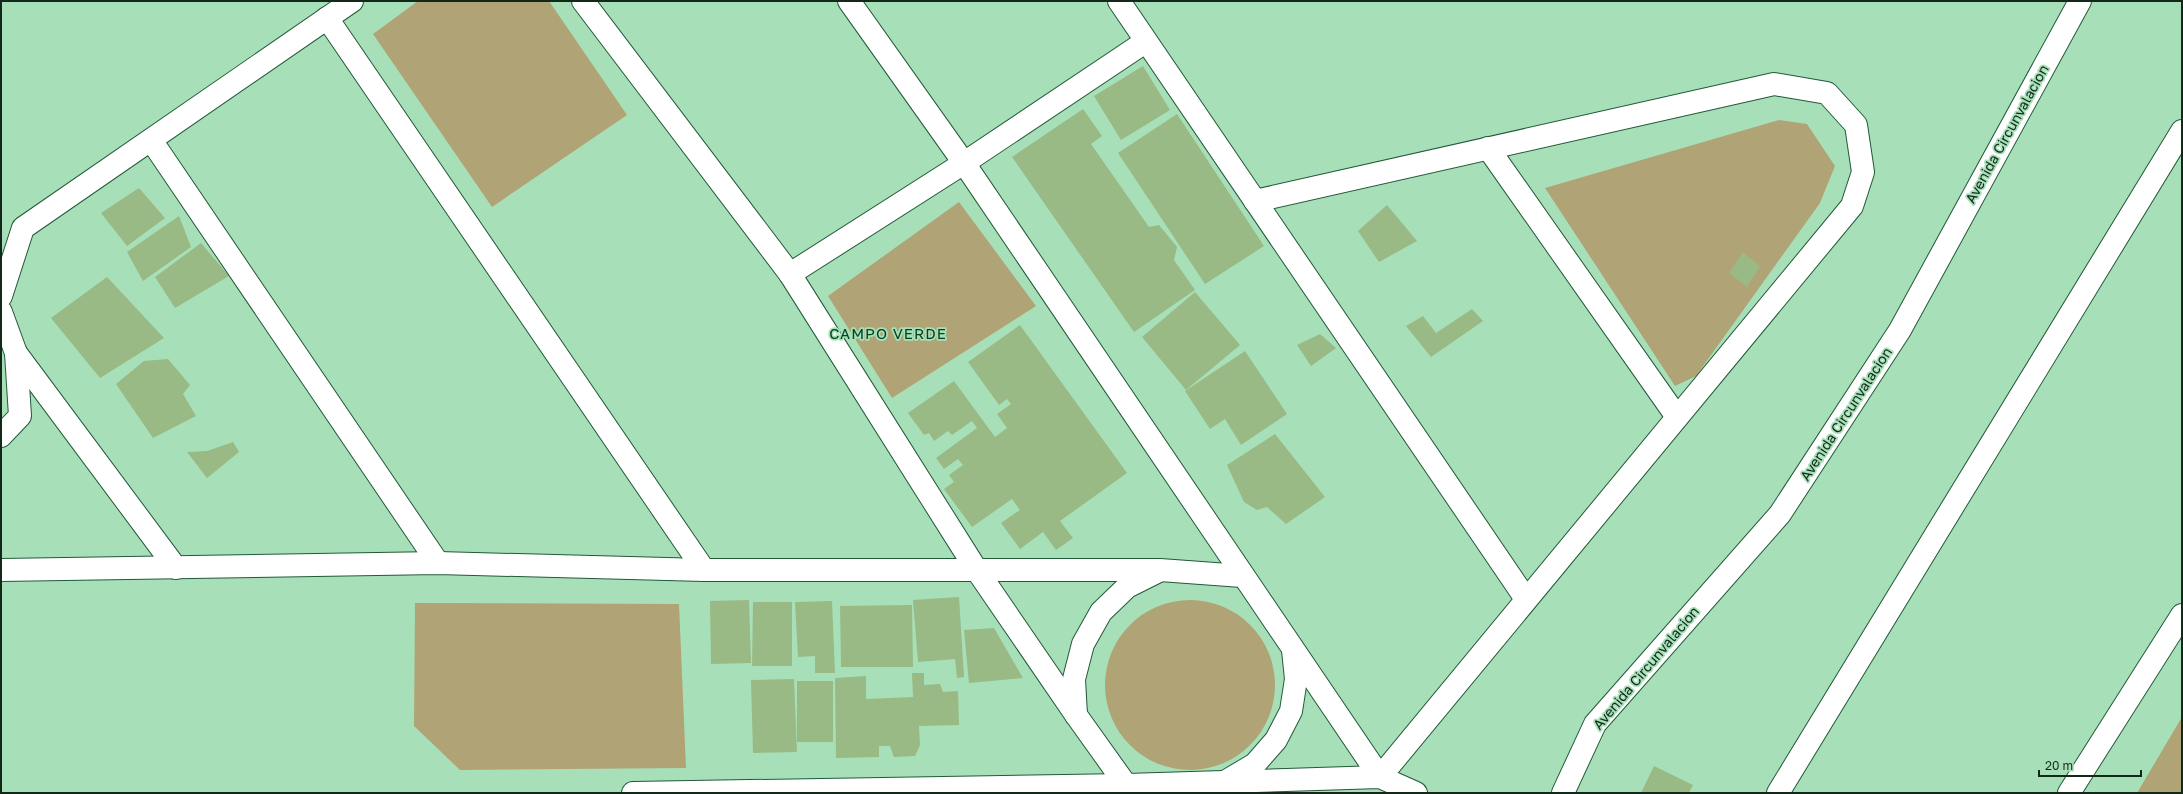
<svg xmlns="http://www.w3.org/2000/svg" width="2183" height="794" font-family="'Golos Text',sans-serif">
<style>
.green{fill:#b0a376}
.building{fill:#99b985}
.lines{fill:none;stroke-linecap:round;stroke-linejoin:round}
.street-casing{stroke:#225937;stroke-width:24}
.secondary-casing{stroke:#225937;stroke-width:24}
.street{stroke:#fff;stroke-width:22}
.secondary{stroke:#fff;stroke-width:22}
.labels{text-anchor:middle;stroke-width:3.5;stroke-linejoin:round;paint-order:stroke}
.street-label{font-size:14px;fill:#12291a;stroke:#a7e0b8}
.neighbourhood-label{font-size:15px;letter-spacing:1px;fill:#034121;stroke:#a7e0b8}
</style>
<rect width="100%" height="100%" fill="#a7e0b8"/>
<g class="green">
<polygon points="418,1 549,1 627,115 492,207 373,34"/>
<polygon points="1779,120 1807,124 1835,166 1820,203 1696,376 1675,386 1545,188"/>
<polygon points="959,202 1036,306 892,398 828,296"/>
<circle cx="1190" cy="685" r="85"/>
<polygon points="415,603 679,604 686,768 460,770 414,726"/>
<polygon points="2182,717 2182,793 2137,793"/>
</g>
<g class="building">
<polygon points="1143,66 1170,110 1121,140 1094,96"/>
<polygon points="1083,109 1102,136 1091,144 1149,227 1159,225 1177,247 1174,260 1195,290 1134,332 1012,157"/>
<polygon points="1177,114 1264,246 1205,284 1118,153"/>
<polygon points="139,188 165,218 127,246 101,213"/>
<polygon points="1387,205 1417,241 1379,262 1358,231"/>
<polygon points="179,216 191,247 143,281 127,252"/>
<polygon points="201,243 229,276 175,308 155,277"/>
<polygon points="1743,252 1760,266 1747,287 1729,273"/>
<polygon points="107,277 164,338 100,378 51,318"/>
<polygon points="1195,292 1240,345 1186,390 1142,337"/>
<polygon points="1472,309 1483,321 1431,357 1406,326 1423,316 1436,333"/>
<polygon points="1020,325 1127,473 1060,521 1073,538 1056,550 1043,532 1020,549 1001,523 1020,510 1012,499 972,527 944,489 954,482 949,475 963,465 958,459 944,469 936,458 977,428 972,421 952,435 948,431 934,441 929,433 924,435 908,413 954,381 995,437 1007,428 997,414 1011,404 1007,399 999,405 968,362"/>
<polygon points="1320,334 1336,348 1311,366 1297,345"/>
<polygon points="1245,351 1287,414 1241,445 1225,419 1210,429 1185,391"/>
<polygon points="168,359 190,385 183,394 196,416 153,438 116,384 144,361"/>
<polygon points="1275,434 1325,497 1286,524 1267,507 1257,510 1244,502 1227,465"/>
<polygon points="233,442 239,452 207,478 187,452 207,451"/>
<polygon points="959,597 964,677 957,678 955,659 918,662 913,600"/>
<polygon points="749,600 751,663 711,664 710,601"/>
<polygon points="832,601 835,673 815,673 815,656 798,657 795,602"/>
<polygon points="753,602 792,602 792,666 752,666"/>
<polygon points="912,605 913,667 841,667 840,606"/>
<polygon points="994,628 1023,678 969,683 964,630"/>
<polygon points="912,673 924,673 924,685 940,684 943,692 958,691 959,725 919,726 920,745 915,756 894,757 890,746 879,746 879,757 836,758 835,678 866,676 866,699 913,697"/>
<polygon points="794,679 797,752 753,753 751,680"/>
<rect x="797" y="681" width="36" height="61"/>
<polygon points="1654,766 1693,785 1689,793 1641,793"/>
</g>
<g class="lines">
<g class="street-casing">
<g id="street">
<polyline points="583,1 790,274 976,569 1076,715 1126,785"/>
<polyline points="849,1 964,163 1380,777"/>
<polyline points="1119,1 1526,599"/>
<polyline points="327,18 704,570"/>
<polyline points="151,140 438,563"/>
<polyline points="1488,148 1677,417"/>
<polyline points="1255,201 1774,84 1827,93 1856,125 1863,172 1852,206 1380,777"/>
<polyline points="790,274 964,163 1145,42"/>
<polyline points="1,296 23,228 352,1"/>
<polyline points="1,312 16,353 20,416 1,436"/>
<polyline points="16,353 176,568"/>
<polyline points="1,570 438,563 704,570 1160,570 1242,576"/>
<polyline points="1076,715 1074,679 1083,644 1101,612 1127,587 1157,572"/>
<polyline points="1228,780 1255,764 1276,740 1291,711 1296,679 1293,650"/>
<polyline points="633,793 1126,785 1380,777 1416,793"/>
<polyline points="1778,793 2182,131"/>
<polyline points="2069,793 2182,615"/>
</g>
</g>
<g class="secondary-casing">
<polyline id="secondary" points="1563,793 1595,724 1780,514 1900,330 2080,1"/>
</g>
<use href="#street" class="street"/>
<use href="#secondary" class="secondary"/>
</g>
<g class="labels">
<g class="street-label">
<text transform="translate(2007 134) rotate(-61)" y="5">Avenida Circunvalacion</text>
<text transform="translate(1846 414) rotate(-57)" y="5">Avenida Circunvalacion</text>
<text transform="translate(1646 668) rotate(-50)" y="5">Avenida Circunvalacion</text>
</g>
<g class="neighbourhood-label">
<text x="888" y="339">CAMPO VERDE</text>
</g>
</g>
<rect width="2183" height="794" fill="none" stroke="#12291a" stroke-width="4"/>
<path d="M2039 770v6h102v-6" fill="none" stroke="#12291a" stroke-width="2"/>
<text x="2045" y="770" font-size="12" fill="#12291a" stroke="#a7e0b8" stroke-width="3" paint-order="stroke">20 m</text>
</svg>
